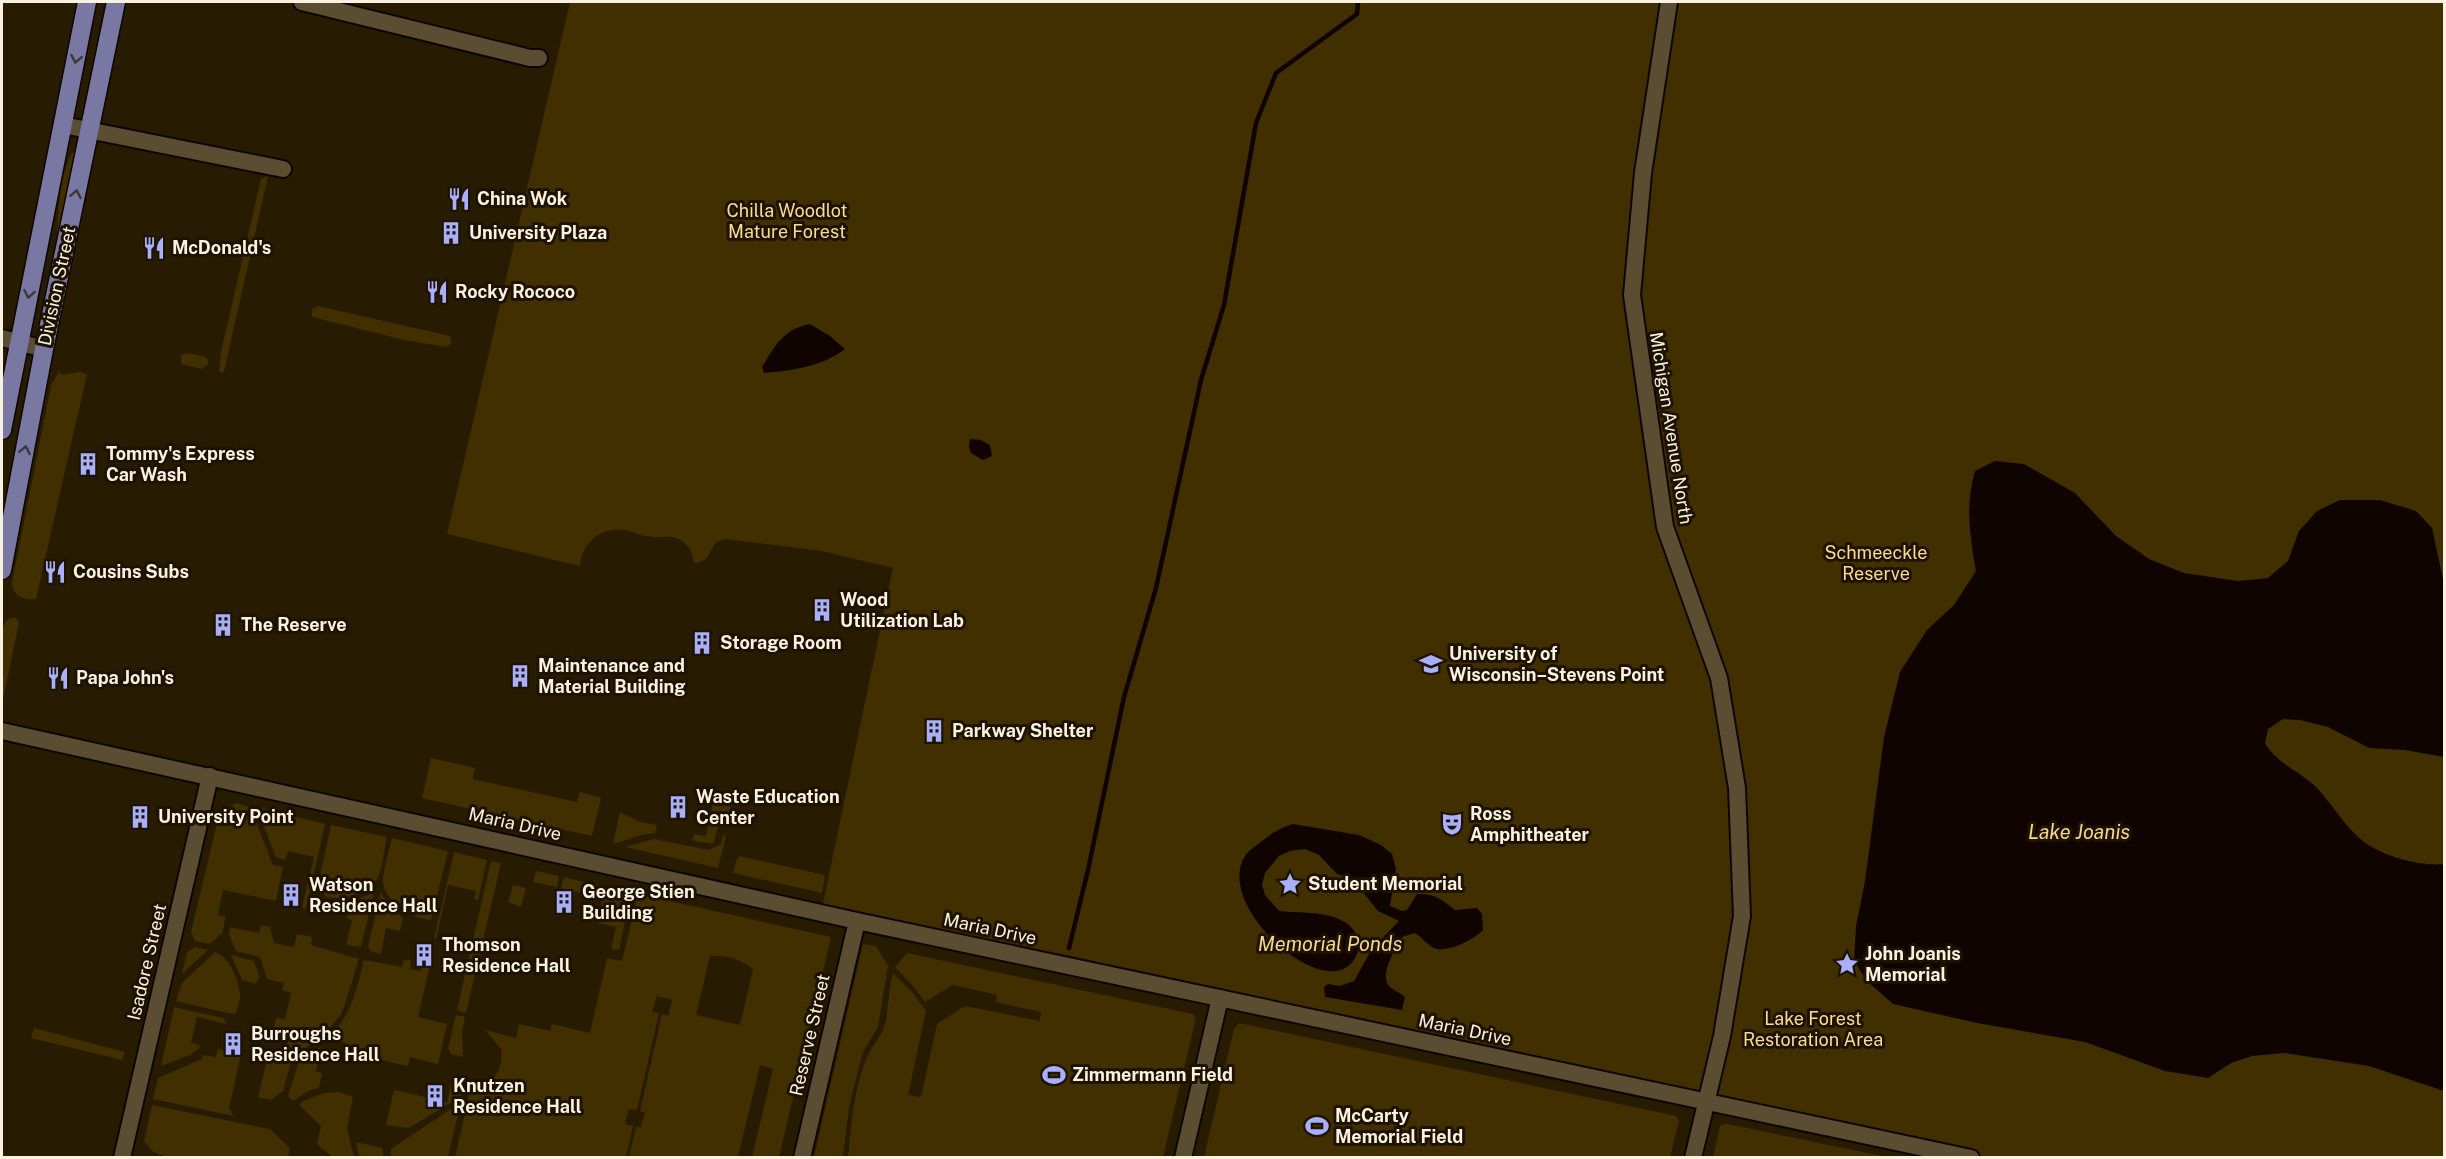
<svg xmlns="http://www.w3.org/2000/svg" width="2446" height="1159" font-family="'Public Sans',sans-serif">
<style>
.green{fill:#422f00;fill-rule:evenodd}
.water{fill:#100400}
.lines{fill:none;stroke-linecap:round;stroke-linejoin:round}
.stream{stroke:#100400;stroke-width:4.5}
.minor-casing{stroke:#100600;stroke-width:20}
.major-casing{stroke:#100600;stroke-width:21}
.minor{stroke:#5a4d32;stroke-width:16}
.major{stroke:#7978a2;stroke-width:18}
.oneway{stroke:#3e3639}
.labels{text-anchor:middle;stroke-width:6;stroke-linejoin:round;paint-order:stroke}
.poi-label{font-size:18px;font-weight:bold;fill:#f9f2e2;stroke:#1e1300;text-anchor:start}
.park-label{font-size:18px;fill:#fedb92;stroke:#1e1300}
.street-label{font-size:18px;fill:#f9f2e2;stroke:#1e1300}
.water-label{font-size:20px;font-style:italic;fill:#f9d68d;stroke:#1e1300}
</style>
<rect width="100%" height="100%" fill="#271c02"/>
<g class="green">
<path d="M570,2H2444V1157H1972L821,913L893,568L822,551L726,539L716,542L706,559L698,563L694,562C692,554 690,546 683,542C673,534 664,538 652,537C643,536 634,532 625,530C601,527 582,542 580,566L447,534Z"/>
<path d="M75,152L58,245H56C59,215 58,180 72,153Z"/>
<polygon points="268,176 224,372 221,373 219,371 221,352 261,179"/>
<polygon points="318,306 450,336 452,342 447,347 404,340 312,317 312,309"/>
<polygon points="187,353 206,357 209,363 202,369 181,364 181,355"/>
<path d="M60,370V375L80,372L87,374L36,599C25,601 12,596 12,583L51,385Z"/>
<polygon points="11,618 16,618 19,623 2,704 2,629 6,621"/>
<polygon points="431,758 475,768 473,779 577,802 580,792 601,798 592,836 422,798"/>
<path d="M715,793C735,798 731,811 727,827H718L713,844L695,841L692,840L694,834L706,836Z"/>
<polygon points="236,803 250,807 273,865 283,867 276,901 223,890 218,915 226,917 222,933 210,944 195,941 191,932 219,815"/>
<polygon points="256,807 325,824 306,909 302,908 314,857 288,851 285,860 276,857"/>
<polygon points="620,812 640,822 657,825 655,833 642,835 613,844"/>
<path d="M331,825L387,837C384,850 383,868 377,879C369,894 340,902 325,896L318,885Z"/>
<polygon points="723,835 726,836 718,868 625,847 654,839 709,850 721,844"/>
<path d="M392,838L448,851L431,920C414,920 382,900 383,880C384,866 389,851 392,838Z"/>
<polygon points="454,852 487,860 478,900 474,899 476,891 448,885 436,939 434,939"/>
<polygon points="739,856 825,875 822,893 733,873 736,861"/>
<polygon points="491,861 501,863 466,1013 457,1010"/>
<polygon points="536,871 559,876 557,887 533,882"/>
<polygon points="564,877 588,883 585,894 561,888"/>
<polygon points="593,884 631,893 619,950 611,949 616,927 598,923 603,899 590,895"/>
<polygon points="513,885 526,888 521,907 508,902"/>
<polygon points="374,892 361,947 346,945 352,920 347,918 351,903"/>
<polygon points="381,892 388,906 403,918 400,931 386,928 381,954 370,951 368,946"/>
<path d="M638,894L831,937L779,1157H752L773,1069L760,1065L738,1157H629L636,1127H641L645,1113L640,1111L662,1014L668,1016L672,1000L657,996L652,1012L659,1013L637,1110L629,1109L625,1124L633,1126L626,1157H455L471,1087C493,1088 504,1068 501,1049L485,1030L516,1038L519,1024L550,1031L552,1024L590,1033L607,958L622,961ZM710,956C727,955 739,959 753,969L740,1025L696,1015Z"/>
<polygon points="261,925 270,927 274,943 294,947 297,934 312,937 311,945 359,959 342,1013 327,1032 292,1058 283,1091 271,1100 258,1097 268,1055 286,1049 289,1036 273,1033 276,1018 285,1019 291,993 282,990 284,983 267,979 260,957 236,951 229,934 230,927 259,933"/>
<polygon points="863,944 876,946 888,966 878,1027 863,1052 849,1107 843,1157 814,1157"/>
<polygon points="195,947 208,950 182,974 187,952"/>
<path d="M215,952C229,956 241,983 240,998C239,1003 237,1008 236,1013L232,1014L176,1001L182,983Z"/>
<path d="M907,953L1193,1014L1196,1018L1163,1157H848C851,1124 854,1088 867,1057C872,1045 882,1036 885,1024C889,1007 888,989 893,973L912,992L926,1011L908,1095L921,1097L937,1024L965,1006L1040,1021L1041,1012L996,1002L997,995L953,985L925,1002L913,986L895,967Z"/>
<polygon points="231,955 254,961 260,978 258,978 256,984 242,980"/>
<path d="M404,959L411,961L410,969L421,971L423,963L430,965L418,1017L447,1024L438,1064L410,1057L408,1066L344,1052L346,1043L327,1038C352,1016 356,991 364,960L402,967Z"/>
<polygon points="174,1007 223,1018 227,1024 197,1017 191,1043 200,1045 199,1048 190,1055 161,1066"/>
<polygon points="456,1015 465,1017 462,1033 463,1057 451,1054 448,1048"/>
<polygon points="1239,1023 1676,1116 1679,1121 1670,1157 1204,1157 1234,1029"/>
<polygon points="34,1028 125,1052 122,1060 31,1038"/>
<polygon points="321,1046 316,1072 322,1073 319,1088 308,1091 293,1101 288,1096 298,1064"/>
<polygon points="218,1049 241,1054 229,1109 234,1116 153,1099 158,1078 202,1059 203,1055 216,1057"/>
<polygon points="453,1076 463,1083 460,1097 409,1128 386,1125 394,1090 447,1102"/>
<polygon points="339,1092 353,1097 347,1128 354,1157 332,1157 317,1144 321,1126 300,1106 301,1102 324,1093"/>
<polygon points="152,1105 270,1129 290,1148 288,1157 167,1157 153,1152 144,1141"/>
<polygon points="457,1105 460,1106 448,1157 391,1157 391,1149"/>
<polygon points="1725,1124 1728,1124 1887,1157 1713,1157 1720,1126"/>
<polygon points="356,1142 382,1148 384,1157 359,1157"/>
</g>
<g class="water">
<path d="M810,324L830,336L845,349C824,366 790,371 764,373L762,367C776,345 783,329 810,324Z"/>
<polygon points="970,439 981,440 990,445 992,456 983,460 971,453 969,447"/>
<path d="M1995,461L2024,464L2075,493L2116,536L2149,559L2184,573L2238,581L2268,578L2288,561L2299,531L2317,511L2340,500H2380L2416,511L2432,528L2444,584V757L2405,750L2369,748L2328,727L2300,720L2283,719L2268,729L2265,743C2277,764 2300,771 2317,788C2330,802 2341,820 2355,834C2373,854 2418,867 2444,864V1091L2369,1066L2284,1053L2252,1056L2231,1063L2208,1078L2165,1071L2085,1042L1977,1023L1893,1004L1867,981L1854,961L1856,926L1865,881L1884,737L1900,672L1927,630L1954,605L1976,571C1970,537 1965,504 1975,471Z"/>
<path d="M1293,824L1359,835L1381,845L1392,854L1396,869L1390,906L1402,911L1407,910L1417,894C1434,893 1443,900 1455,910L1477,908L1482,914L1483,930C1475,939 1446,954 1434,948C1427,945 1422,937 1415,933L1402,937C1396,948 1379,974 1389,986C1393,990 1400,993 1405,997L1402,1010L1325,997L1324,987L1328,984L1340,986L1354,981L1372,949L1399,921L1378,911L1353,880L1337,874L1319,855L1305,849L1290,851L1279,856L1265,873L1262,885L1265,895L1279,911C1302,914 1340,909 1355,932C1360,940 1360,949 1355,958C1328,1007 1213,907 1245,856C1249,850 1256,846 1262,841C1272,833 1280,828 1293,824Z"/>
</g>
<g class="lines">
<polyline class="stream" points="1069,948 1088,870 1124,697 1156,588 1201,380 1224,305 1256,123 1276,73 1357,14 1358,2"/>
<g class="minor-casing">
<g id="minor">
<polyline points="302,2 530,58 539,58"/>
<polyline points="1669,2 1643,173 1632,295 1665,527 1719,678 1737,788 1742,916 1722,1036 1693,1158"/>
<polyline points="63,125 283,169"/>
<polyline points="2,338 44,349"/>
<polyline points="2,731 857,921 1971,1158"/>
<polyline points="122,1158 210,776"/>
<polyline points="802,1158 857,921"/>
<polyline points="1183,1158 1220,998"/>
</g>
</g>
<g class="major-casing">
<g id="major">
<polyline points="2,430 87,2"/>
<polyline points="2,570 44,349 116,2"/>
</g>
</g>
<use href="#minor" class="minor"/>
<use href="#major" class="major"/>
</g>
<defs><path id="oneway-chevron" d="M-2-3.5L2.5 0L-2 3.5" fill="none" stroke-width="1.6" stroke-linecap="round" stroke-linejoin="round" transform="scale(1.5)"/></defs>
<g class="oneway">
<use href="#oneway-chevron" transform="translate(76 59) rotate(101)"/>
<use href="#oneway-chevron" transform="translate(76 194) rotate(-78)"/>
<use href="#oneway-chevron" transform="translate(29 294) rotate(100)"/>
<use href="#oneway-chevron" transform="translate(25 450) rotate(-79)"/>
</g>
<defs>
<g id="restaurant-bare" transform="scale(1.8)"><path d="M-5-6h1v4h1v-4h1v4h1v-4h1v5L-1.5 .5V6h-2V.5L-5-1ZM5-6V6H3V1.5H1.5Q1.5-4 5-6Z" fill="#a8b0fc" stroke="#1e1300" stroke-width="2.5" paint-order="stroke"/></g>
<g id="building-bare" transform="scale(1.8)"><path d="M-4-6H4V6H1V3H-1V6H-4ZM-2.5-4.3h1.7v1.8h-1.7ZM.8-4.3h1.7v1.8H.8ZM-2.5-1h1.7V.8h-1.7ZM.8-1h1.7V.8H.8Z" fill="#a8b0fc" stroke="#1e1300" stroke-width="2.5" paint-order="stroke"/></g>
<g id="university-bare" transform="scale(1.8)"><path d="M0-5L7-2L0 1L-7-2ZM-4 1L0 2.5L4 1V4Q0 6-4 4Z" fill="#a8b0fc" stroke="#1e1300" stroke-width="2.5" paint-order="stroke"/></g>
<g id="theatre-bare" transform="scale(1.8)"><path d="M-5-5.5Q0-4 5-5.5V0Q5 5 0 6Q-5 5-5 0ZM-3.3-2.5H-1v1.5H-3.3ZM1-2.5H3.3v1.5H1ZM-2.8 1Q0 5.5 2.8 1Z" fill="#a8b0fc" stroke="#1e1300" stroke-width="2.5" paint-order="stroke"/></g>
<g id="sight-bare" transform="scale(1.8)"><path d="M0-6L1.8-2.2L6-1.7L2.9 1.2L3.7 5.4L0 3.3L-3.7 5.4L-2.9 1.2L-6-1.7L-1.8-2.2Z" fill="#a8b0fc" stroke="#1e1300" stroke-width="2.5" paint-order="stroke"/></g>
<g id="stadium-bare" transform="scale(1.8)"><path d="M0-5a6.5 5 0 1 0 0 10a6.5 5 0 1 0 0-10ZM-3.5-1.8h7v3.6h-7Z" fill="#a8b0fc" stroke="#1e1300" stroke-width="2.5" paint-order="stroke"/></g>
</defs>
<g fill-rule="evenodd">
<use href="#restaurant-bare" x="459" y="199"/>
<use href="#building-bare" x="451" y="233"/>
<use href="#restaurant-bare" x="154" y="248"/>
<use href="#restaurant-bare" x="437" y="292"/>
<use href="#building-bare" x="88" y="464"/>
<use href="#restaurant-bare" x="55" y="572"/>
<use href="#building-bare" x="822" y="610"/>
<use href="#building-bare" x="223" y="625"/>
<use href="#building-bare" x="702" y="643"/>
<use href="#university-bare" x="1431" y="664"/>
<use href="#building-bare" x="520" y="676"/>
<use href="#restaurant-bare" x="58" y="678"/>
<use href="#building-bare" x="934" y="731"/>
<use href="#building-bare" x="678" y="807"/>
<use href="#building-bare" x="140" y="817"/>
<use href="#theatre-bare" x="1452" y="824"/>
<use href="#sight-bare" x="1290" y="884"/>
<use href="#building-bare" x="291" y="895"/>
<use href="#building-bare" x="564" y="902"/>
<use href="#building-bare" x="424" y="955"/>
<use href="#sight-bare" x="1847" y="964"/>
<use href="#building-bare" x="233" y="1044"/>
<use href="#stadium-bare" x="1054" y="1075"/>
<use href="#building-bare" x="435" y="1096"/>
<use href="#stadium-bare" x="1317" y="1126"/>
</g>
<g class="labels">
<g class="poi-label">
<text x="477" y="205">China Wok</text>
<text x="469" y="239">University Plaza</text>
<text x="172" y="254">McDonald's</text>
<text x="455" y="298">Rocky Rococo</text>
<text x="106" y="460">Tommy's Express<tspan x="106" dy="21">Car Wash</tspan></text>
<text x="73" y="578">Cousins Subs</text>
<text x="840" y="606">Wood<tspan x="840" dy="21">Utilization Lab</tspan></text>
<text x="241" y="631">The Reserve</text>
<text x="720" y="649">Storage Room</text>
<text x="1449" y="660">University of<tspan x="1449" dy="21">Wisconsin–Stevens Point</tspan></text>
<text x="538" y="672">Maintenance and<tspan x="538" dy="21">Material Building</tspan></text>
<text x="76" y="684">Papa John's</text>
<text x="952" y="737">Parkway Shelter</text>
<text x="696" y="803">Waste Education<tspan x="696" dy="21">Center</tspan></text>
<text x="1470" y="820">Ross<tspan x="1470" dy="21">Amphitheater</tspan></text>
<text x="158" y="823">University Point</text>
<text x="1308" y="890">Student Memorial</text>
<text x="309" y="891">Watson<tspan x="309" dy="21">Residence Hall</tspan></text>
<text x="582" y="898">George Stien<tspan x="582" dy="21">Building</tspan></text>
<text x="442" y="951">Thomson<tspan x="442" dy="21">Residence Hall</tspan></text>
<text x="1865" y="960">John Joanis<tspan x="1865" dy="21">Memorial</tspan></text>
<text x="251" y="1040">Burroughs<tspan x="251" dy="21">Residence Hall</tspan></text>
<text x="1072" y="1081">Zimmermann Field</text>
<text x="453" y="1092">Knutzen<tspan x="453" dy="21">Residence Hall</tspan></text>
<text x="1335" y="1122">McCarty<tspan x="1335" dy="21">Memorial Field</tspan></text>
</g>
<g class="park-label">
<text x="787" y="217">Chilla Woodlot<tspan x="787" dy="21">Mature Forest</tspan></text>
<text x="1876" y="559">Schmeeckle<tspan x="1876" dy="21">Reserve</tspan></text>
<text x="1813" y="1025">Lake Forest<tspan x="1813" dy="21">Restoration Area</tspan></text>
</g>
<g class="street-label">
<text transform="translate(57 286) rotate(-78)" y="6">Division Street</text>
<text transform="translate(1671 428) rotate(81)" y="6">Michigan Avenue North</text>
<text transform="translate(515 824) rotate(13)" y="6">Maria Drive</text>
<text transform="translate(990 929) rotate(12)" y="6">Maria Drive</text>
<text transform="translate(147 962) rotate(-77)" y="6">Isadore Street</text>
<text transform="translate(1465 1030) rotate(12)" y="6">Maria Drive</text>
<text transform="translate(810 1035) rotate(-77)" y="6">Reserve Street</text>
</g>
<g class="water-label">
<text x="2079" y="839">Lake Joanis</text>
<text x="1330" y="951">Memorial Ponds</text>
</g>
</g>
<rect width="2446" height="1159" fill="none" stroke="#f9f2e2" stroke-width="6"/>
</svg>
